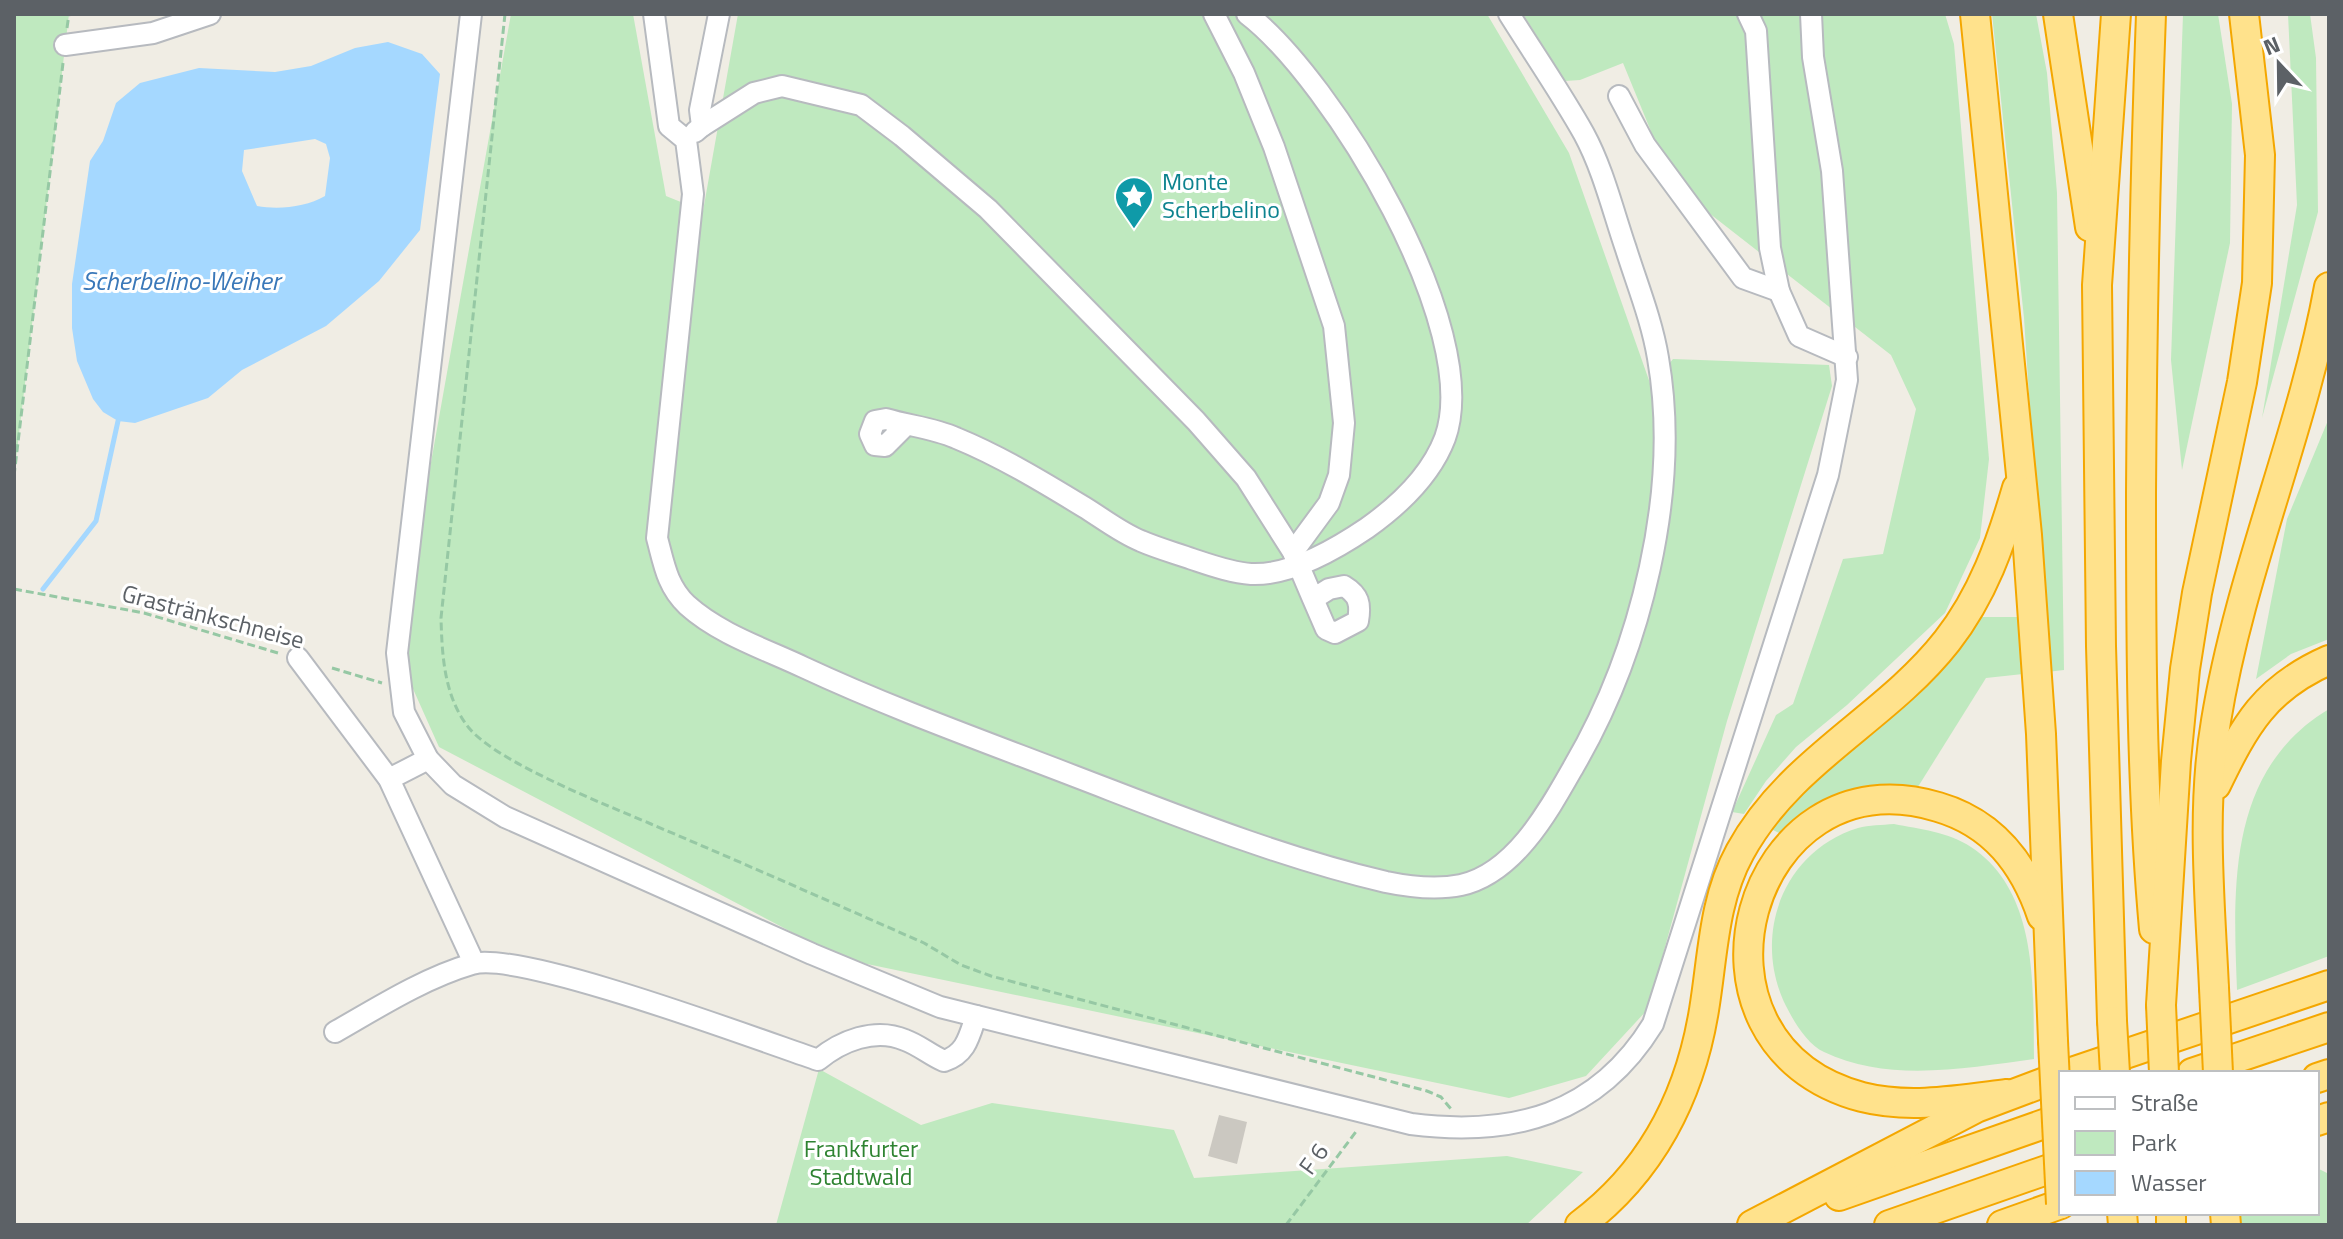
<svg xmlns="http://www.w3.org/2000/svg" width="2343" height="1239" font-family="'Titillium Web',sans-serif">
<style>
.green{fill:#bfe9bf}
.water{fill:#a5d8ff;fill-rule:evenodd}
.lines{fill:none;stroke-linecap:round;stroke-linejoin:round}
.stream{stroke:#a5d8ff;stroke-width:5}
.building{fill:#cbc8c1}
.minor-casing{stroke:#b7babf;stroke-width:24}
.highway-casing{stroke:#f4a700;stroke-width:32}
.path{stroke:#96c8a4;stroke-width:3;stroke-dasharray:8 4;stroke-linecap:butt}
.minor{stroke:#fff;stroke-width:20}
.highway{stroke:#ffe28c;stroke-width:28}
.highway-bridge-casing{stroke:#f4a700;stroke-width:32;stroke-linecap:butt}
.highway-bridge{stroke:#ffe28c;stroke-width:28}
.labels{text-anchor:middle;stroke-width:6;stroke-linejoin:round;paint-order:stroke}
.culture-label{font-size:24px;fill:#0d838f;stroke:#fff;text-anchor:start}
.street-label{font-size:24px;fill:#5c6166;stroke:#fff}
.park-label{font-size:24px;fill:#2e8331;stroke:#fff}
.water-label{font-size:26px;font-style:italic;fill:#3a78b9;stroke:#fff}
</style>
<rect width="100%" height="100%" fill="#f0ede4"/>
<g class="green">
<polygon points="14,14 69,14 14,476"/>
<polygon points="511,14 633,14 666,196 703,211 738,14 1487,14 1569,153 1651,386 1673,359 1829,365 1832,386 1727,721 1648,1009 1586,1076 1509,1098 843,959 439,747 397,653"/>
<polygon points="1523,14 1945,14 1954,44 1989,459 1980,538 1945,613 1847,705 1796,747 1766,781 1744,814 1732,812 1776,715 1793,704 1843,559 1883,554 1916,409 1891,355 1673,185 1623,63 1580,80 1565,81"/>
<polygon points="1992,14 2036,14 2047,73 2057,193 2064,670 2047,672 2024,318"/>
<polygon points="2183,14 2218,14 2232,104 2230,243 2182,470 2171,360"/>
<polygon points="2288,14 2310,14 2316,58 2318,212 2262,418 2297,205"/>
<polygon points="2329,418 2329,639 2291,654 2256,679 2287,519"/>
<path d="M1974,617H2019L2023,674L1986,678L1916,790C1870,788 1817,805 1781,834L1767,827Z"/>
<path d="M2329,709V956L2237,990C2233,887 2227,770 2329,709Z"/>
<path d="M1894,824C1919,829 1949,832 1971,847C2039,892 2033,988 2034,1059C1967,1068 1888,1083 1824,1052C1808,1045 1794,1022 1786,1006C1752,938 1781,852 1858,828C1869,825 1882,825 1894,824Z"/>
<polygon points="819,1069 921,1125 992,1103 1174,1130 1194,1178 1507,1156 1583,1172 1526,1225 776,1225"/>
<polygon points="2317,1168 2329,1174 2329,1225 2238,1225 2238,1213 2317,1213"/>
</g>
<path class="water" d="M388,42L422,54L440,74L420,230L379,281L326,326L242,370L208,398L135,423L118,421L103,412L93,399L77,361L72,328V284L90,161L103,141L116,103L140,83L199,68L275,72L311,66L355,48ZM315,139L326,144L330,158L325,196C306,207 279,210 257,206L242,171L244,150Z"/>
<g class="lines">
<polyline class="stream" points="43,589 96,521 118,421"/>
</g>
<polygon class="building" points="1219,1115 1247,1122 1237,1164 1208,1156"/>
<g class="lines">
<g class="minor-casing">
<g id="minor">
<path d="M471,14L397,653L404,712L428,759L453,785L505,817L812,954L940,1007L1411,1124C1513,1137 1597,1115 1653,1024L1828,475L1847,380L1832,171L1813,57L1811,14"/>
<path d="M654,14L669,126L686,140L693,194L657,538C664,564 667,586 687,605C719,634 765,649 803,667C891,708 983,741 1074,776C1176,815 1279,857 1386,882C1410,887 1437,890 1461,885C1515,873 1549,810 1574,766C1641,651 1681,490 1658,358C1652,321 1637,284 1626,249C1613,211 1603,169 1584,134C1561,93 1534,54 1509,14"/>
<polyline points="1214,14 1244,73 1274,147 1334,326 1344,423 1339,475 1329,503 1293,552"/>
<polyline points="1748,14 1756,31 1770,248 1779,291 1799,336 1847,357"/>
<polyline points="65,45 153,33 210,14"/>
<polyline points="1619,96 1645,145 1743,278 1779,291"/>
<path d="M702,126L754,93L782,86L861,105L902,136L988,209L1196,421L1246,478L1293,552L1313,599L1329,589L1344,586C1359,595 1361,604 1358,621L1335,633L1326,629L1313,599"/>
<polyline points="695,132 702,126 700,110 719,14"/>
<path d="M906,425L885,446L875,445L870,434L875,421L886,419C909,426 934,428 956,438C1000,456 1043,482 1084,507C1102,518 1121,533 1141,541C1157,548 1175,553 1192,559C1210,565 1232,573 1251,574C1290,576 1336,549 1367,528C1398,506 1431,475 1445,438C1484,329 1332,79 1247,14"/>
<polyline points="298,658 389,779 474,963"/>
<polyline points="389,779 428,759"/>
<path d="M335,1032C377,1008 424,978 472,964C520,950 759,1040 818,1060C841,1041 875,1027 905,1040C919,1045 930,1055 944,1061C966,1054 969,1037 976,1016"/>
</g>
</g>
<g class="highway-casing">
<g id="highway">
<polyline points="1975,14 2027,535 2041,734 2053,1041"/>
<polyline points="2058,14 2090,227"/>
<path d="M2151,14C2145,174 2142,333 2141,493C2141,638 2141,784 2154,929"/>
<path d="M2216,785C2245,725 2265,688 2329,660"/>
<path d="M2214,988C2210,900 2201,808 2216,721C2240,573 2302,434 2329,287"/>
<polyline points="2161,1005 2176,761 2185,669 2197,593 2242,382 2257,283 2260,155 2244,14"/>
<polyline points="2112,1021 2101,646 2097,285 2116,14"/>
<polyline points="2069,1073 2329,985"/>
<polyline points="2192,1073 2329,1027"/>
<polyline points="2317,1078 2329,1074"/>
<path d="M2007,1094C1959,1100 1909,1109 1862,1097C1664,1044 1747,749 1938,807C1993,823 2024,863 2042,916"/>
<polyline points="2317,1121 2329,1117"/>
<polyline points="1839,1196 2061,1118"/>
<polyline points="2122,1213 2123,1225"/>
<polyline points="2171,1213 2171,1225"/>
<polyline points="2225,1213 2226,1225"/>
<path d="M1580,1225C1651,1172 1690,1096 1704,1010C1713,956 1713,901 1740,852C1790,760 1885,720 1947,641C1983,595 2001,543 2017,488"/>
<polyline points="1752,1225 1976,1108 2061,1076"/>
<polyline points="1889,1225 2061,1165"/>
<polyline points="2002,1225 2061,1204"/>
</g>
</g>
<g class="path">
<path d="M505,14L441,618C442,655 444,697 469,728C498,763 607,805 651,824C743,863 833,903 924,943L961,965L991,976L1427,1091L1441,1097L1451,1109"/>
<polyline points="67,28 69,14"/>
<polyline points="14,476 63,63"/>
<polyline points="14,589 144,613 278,653"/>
<polyline points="332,668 382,683"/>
<polyline points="1286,1225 1358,1129"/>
</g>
<use href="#minor" class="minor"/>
<use href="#highway" class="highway"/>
<g class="highway-bridge-casing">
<g id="highway-bridge">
<polyline points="2214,988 2218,1073"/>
<polyline points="2161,1005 2164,1073"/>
<polyline points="2112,1021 2115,1073"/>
<polyline points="2053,1041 2061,1204"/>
</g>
</g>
<use href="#highway-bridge" class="highway-bridge"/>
</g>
<defs>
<g id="sight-pin" transform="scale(2)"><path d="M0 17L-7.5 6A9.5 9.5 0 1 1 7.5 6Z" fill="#0f9aa8" stroke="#fff"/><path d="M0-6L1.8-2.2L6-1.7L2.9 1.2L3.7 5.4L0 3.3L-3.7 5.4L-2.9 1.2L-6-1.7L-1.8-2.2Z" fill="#fff"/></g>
</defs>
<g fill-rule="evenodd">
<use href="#sight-pin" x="1134" y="196"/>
</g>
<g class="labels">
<g class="culture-label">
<text x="1162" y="190">Monte<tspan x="1162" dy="28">Scherbelino</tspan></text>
</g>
<g class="street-label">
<text transform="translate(213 617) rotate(15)" y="8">Grastränkschneise</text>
<text transform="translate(1314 1159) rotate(-54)" y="8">F 6</text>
</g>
<g class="park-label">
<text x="861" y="1157">Frankfurter<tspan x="861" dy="28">Stadtwald</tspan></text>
</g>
<g class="water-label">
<text x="181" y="290">Scherbelino-Weiher</text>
</g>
</g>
<rect width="2343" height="1239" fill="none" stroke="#5c6166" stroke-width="32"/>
<rect x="2059" y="1071" width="260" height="144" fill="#ffffff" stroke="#bec0c2" stroke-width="2"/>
<rect x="2075" y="1097" width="40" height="12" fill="#ffffff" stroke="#bec0c2" stroke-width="2"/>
<text x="2131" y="1111" font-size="24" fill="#5c6166">Straße</text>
<rect x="2075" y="1131" width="40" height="24" fill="#bfe9bf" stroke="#bec0c2" stroke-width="2"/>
<text x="2131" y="1151" font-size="24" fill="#5c6166">Park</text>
<rect x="2075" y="1171" width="40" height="24" fill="#a5d8ff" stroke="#bec0c2" stroke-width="2"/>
<text x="2131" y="1191" font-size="24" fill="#5c6166">Wasser</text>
<g transform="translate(2279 64) rotate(338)" stroke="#ffffff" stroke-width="6" paint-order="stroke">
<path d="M0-6L14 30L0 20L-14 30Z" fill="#5c6166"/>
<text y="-12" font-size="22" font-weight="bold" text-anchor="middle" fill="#5c6166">N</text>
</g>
</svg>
